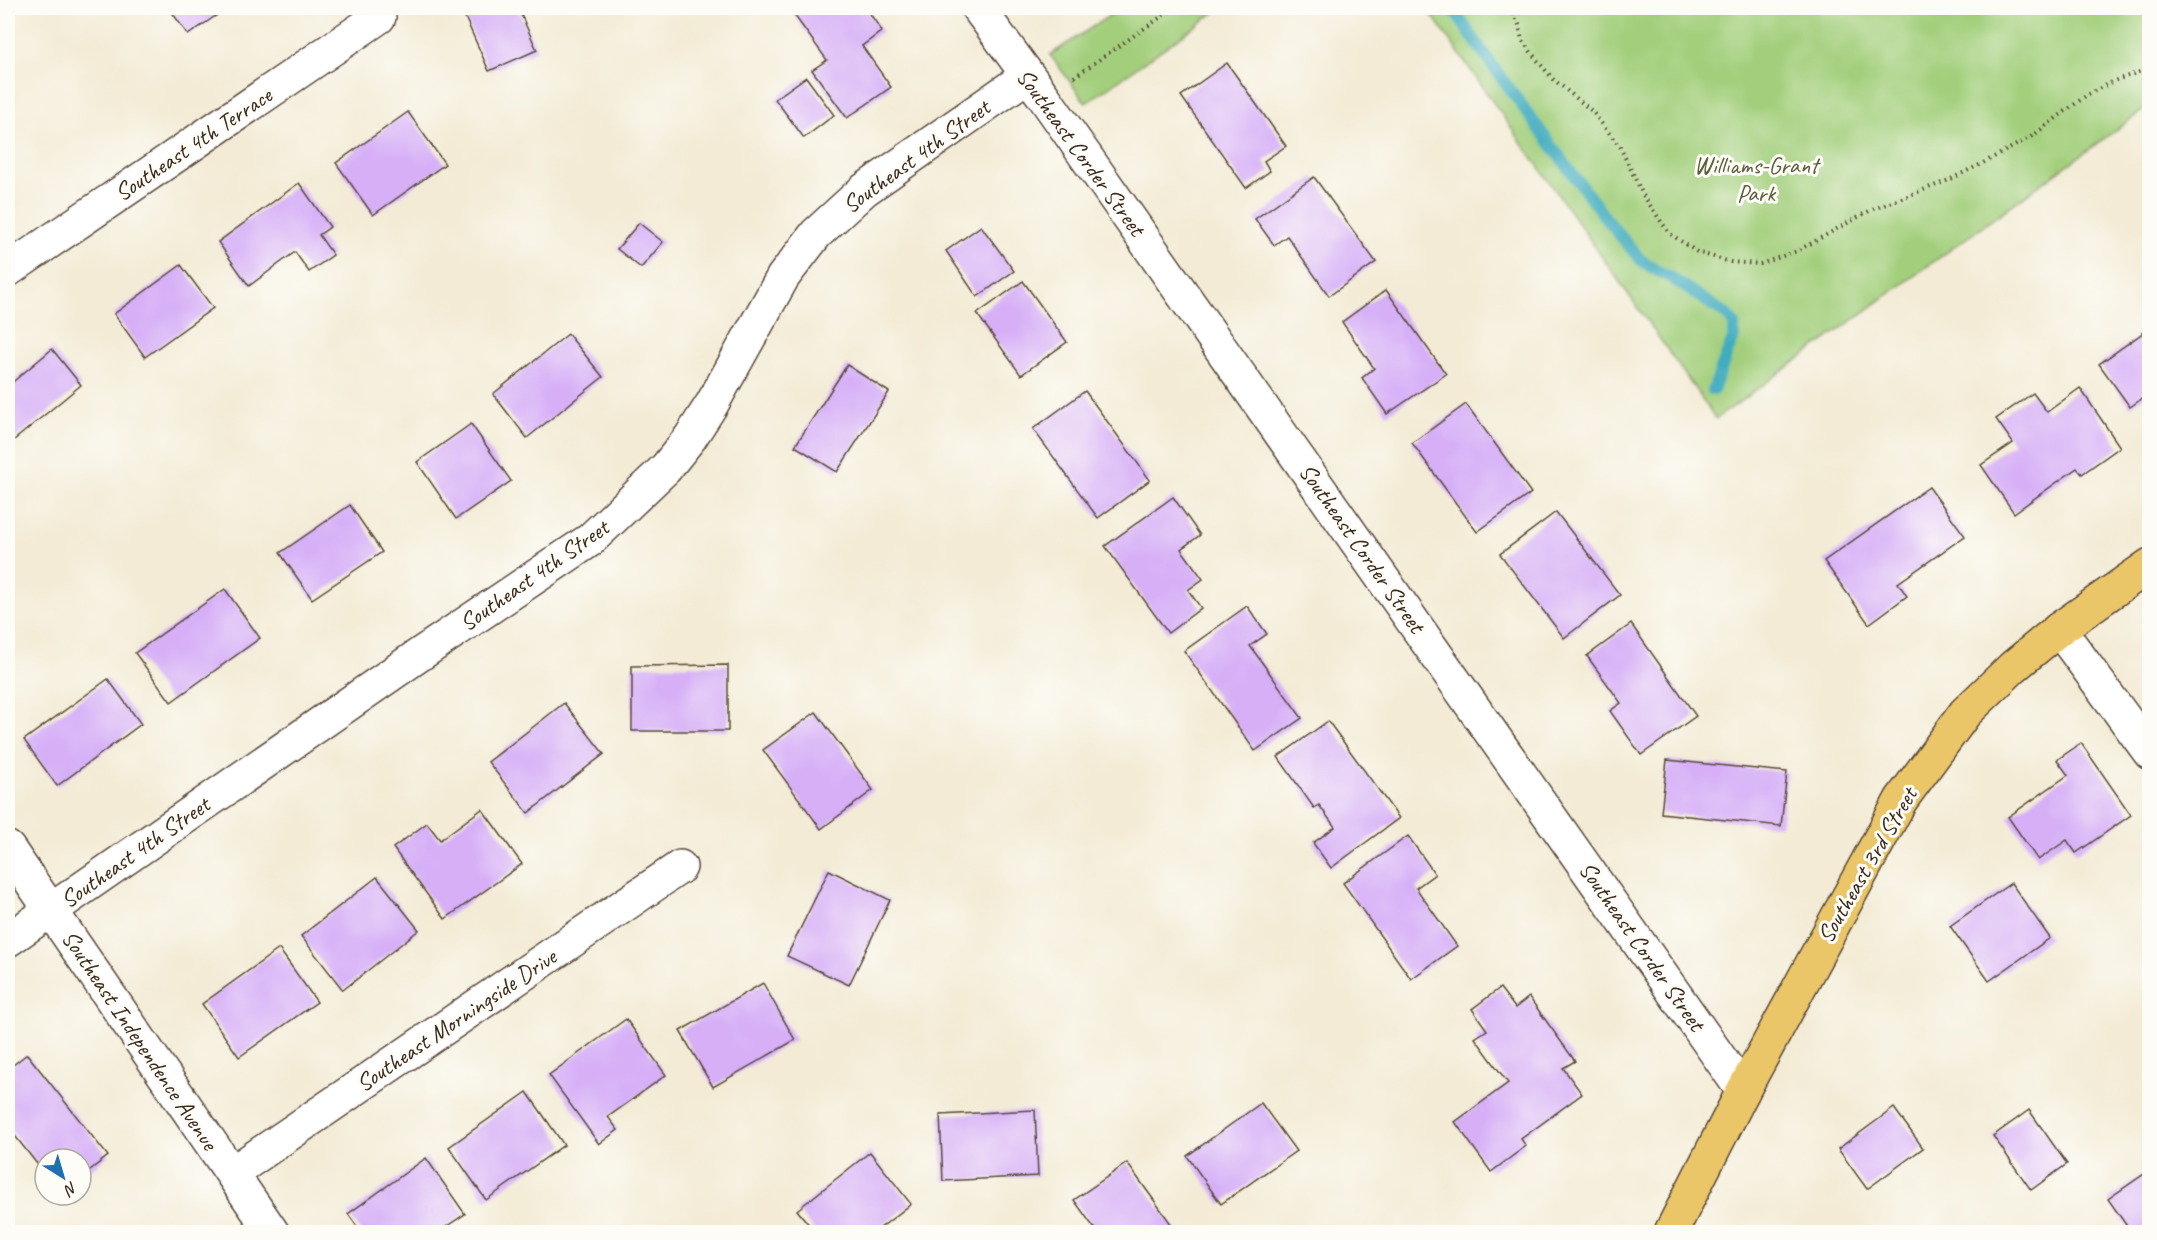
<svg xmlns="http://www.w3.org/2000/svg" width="2157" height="1240" font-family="Caveat,sans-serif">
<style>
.green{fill:#a3cf7c;stroke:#6f7c4d;stroke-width:1.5}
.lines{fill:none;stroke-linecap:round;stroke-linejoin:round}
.stream{stroke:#3facbe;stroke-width:12}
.building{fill:#d6aff7}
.minor-casing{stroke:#574739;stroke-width:36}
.major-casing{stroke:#574739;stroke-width:36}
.path{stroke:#574739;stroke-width:4;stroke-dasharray:1.5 4.5;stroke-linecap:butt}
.minor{stroke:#fff;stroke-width:33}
.major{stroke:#ebc669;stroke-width:33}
.labels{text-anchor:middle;stroke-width:6;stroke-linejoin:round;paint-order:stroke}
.street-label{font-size:24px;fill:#3b2a1e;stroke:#fdfcf7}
.park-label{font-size:24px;fill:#5a5c3a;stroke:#fdfcf7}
</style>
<rect width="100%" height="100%" fill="#fdfcf7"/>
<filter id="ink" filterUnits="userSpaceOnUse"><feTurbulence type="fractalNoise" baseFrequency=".0167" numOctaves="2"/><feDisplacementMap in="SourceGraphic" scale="12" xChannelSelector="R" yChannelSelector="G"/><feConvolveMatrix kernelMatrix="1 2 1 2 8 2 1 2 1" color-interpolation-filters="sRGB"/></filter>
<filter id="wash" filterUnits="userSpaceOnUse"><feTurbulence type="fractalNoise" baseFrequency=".008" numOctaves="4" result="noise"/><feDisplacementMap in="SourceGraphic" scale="24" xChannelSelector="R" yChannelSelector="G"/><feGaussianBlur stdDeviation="1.35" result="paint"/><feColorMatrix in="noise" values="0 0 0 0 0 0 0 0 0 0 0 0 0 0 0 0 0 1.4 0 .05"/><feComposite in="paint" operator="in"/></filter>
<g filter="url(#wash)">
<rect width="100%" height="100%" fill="#f3ebd5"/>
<g class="green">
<polygon points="1121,8 1221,8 1086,103 1050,55"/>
<polygon points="1427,8 2149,8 2149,106 1716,419"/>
</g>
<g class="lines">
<polyline class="stream" points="1452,8 1497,72 1607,220 1641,260 1654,269 1670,277 1727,315 1734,324 1734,336 1713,390"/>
</g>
<g id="blocks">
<g class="building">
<polygon points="169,8 227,8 188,35"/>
<polygon points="461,8 518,8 537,50 489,71"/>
<polygon points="789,8 866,8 882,31 862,46 891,87 847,118 812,70 827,60"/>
<polygon points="1227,63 1286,146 1264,161 1270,171 1246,188 1181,96"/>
<polygon points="806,77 834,115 804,138 775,99"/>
<polygon points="408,112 445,164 373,215 336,163"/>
<polygon points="1314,177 1376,262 1329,296 1287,236 1274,245 1255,219"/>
<polygon points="299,183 330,227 319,235 333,255 309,272 295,252 249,286 218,242"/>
<polygon points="639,223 663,242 641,268 617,249"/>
<polygon points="981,226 1014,271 977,297 946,251"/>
<polygon points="181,265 213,308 145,357 114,314"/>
<polygon points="1023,281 1067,342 1021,375 977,314"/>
<polygon points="1386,290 1446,374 1387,414 1362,378 1374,368 1342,322"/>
<polygon points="2150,328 2150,393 2130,407 2099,364"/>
<polygon points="568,334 603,377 527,438 493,394"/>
<polygon points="52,349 81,385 13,441 8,434 8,386"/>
<polygon points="847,365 889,392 837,472 795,446"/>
<polygon points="2080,388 2120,447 2082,474 2077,468 2014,513 1981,465 2013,443 1996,419 2033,393 2047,412"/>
<polygon points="1085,391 1150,480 1098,518 1033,429"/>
<polygon points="1466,404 1531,493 1477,532 1412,443"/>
<polygon points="471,424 511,481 456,519 417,462"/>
<polygon points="1929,487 1965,536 1898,583 1907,596 1869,624 1824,561"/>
<polygon points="1173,497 1200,535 1181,549 1203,579 1188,590 1201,608 1168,633 1105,546"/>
<polygon points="350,505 382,552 312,599 280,553"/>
<polygon points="1556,512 1620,595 1564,638 1500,554"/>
<polygon points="225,589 260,638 171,702 135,653"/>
<polygon points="1247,606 1267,634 1250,646 1302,718 1255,751 1184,651"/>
<polygon points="1631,624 1696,716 1641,755 1610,711 1621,703 1587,656"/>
<polygon points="728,665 728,731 632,731 632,666"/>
<polygon points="108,679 141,724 57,786 24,740"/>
<polygon points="564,703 604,754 528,813 488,762"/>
<polygon points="816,712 873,790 821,829 763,750"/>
<polygon points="1328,721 1399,818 1331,868 1313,843 1335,827 1319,805 1314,808 1278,757"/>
<polygon points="2081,743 2131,815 2076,853 2067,840 2038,860 2008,817 2068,775 2057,760"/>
<polygon points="1667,760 1787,772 1781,826 1661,813"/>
<polygon points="482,809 522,864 445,919 393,848 427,823 440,840"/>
<polygon points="1408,836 1435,874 1416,888 1457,946 1411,979 1343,883"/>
<polygon points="829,870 890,900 849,985 787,956"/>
<polygon points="377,877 419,930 343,990 301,936"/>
<polygon points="2011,883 2050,938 1989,981 1950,926"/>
<polygon points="279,949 317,1002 239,1057 202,1004"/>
<polygon points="763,983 795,1040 713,1087 680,1031"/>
<polygon points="1500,988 1515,1008 1529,997 1575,1061 1563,1068 1582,1094 1521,1139 1526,1146 1491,1172 1455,1122 1508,1083 1475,1038 1487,1030 1472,1009"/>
<polygon points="626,1019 666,1075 608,1117 618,1130 599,1144 549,1075"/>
<polygon points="27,1054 108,1156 81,1177 81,1159 45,1159 45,1174 8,1127 8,1069"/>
<polygon points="527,1092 564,1145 486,1200 449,1147"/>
<polygon points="1261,1103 1296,1151 1221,1204 1187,1156"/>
<polygon points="1894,1108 1923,1148 1867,1189 1838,1149"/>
<polygon points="1035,1110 1038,1176 943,1181 940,1115"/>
<polygon points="2029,1110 2067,1164 2031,1190 1993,1136"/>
<polygon points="870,1152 911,1204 875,1232 815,1232 797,1210"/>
<polygon points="426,1158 465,1214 438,1232 361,1232 348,1214"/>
<polygon points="1127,1163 1177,1232 1097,1232 1074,1200"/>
<polygon points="2150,1170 2150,1232 2131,1232 2108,1199"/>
</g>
</g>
</g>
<g filter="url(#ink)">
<use href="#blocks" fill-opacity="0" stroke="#574739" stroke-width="1.5"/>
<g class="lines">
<g class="minor-casing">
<g id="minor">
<polyline points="978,8 1044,97 1743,1091"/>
<polyline points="8,270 379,17"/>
<polyline points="2059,629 2150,753"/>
<polyline points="8,848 272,1232"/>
<polyline points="8,940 419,655 590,540 666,468 690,438 712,404 783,277 816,234 864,190 1027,76"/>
<polyline points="232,1173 680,867"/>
</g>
</g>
<g class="major-casing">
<polyline id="major" points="1671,1232 1743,1091 1901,800 1965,713 2013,667 2059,629 2150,565"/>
</g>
<g class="path">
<polyline points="1510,8 1519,25 1522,40 1537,60 1553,79 1592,111 1620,147 1643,195 1669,233 1697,252 1730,262 1760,264 1797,251 1871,210 1949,180 1981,164 2031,137 2087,95 2114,81 2150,68"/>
<polyline points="1074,77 1174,8"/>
</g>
<use href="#minor" class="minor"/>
<use href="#major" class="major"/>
</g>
</g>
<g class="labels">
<g class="street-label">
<text transform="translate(193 144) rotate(-34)" y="8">Southeast 4th Terrace</text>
<text transform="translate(1081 152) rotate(54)" y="8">Southeast Corder Street</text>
<text transform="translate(916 156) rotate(-36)" y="8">Southeast 4th Street</text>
<text transform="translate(1362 548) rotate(55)" y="8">Southeast Corder Street</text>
<text transform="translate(534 575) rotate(-35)" y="8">Southeast 4th Street</text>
<text transform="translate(135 852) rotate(-35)" y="8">Southeast 4th Street</text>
<text transform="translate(1867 865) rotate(-60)" y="8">Southeast 3rd Street</text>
<text transform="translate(1642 946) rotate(55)" y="8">Southeast Corder Street</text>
<text transform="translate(456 1020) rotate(-34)" y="8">Southeast Morningside Drive</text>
<text transform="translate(140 1040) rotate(56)" y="8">Southeast Independence Avenue</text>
</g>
<g class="park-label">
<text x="1756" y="173">Williams-Grant<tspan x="1756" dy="28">Park</tspan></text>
</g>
</g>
<rect width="2157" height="1240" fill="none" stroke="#fdfcf7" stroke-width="30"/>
<g transform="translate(63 1177) rotate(143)"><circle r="28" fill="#fdfcf7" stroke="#afa8a0" stroke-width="1.5"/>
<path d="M0-4.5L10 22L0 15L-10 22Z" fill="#1f6fb2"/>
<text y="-9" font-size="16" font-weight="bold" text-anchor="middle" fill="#3b2a1e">N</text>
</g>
</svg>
